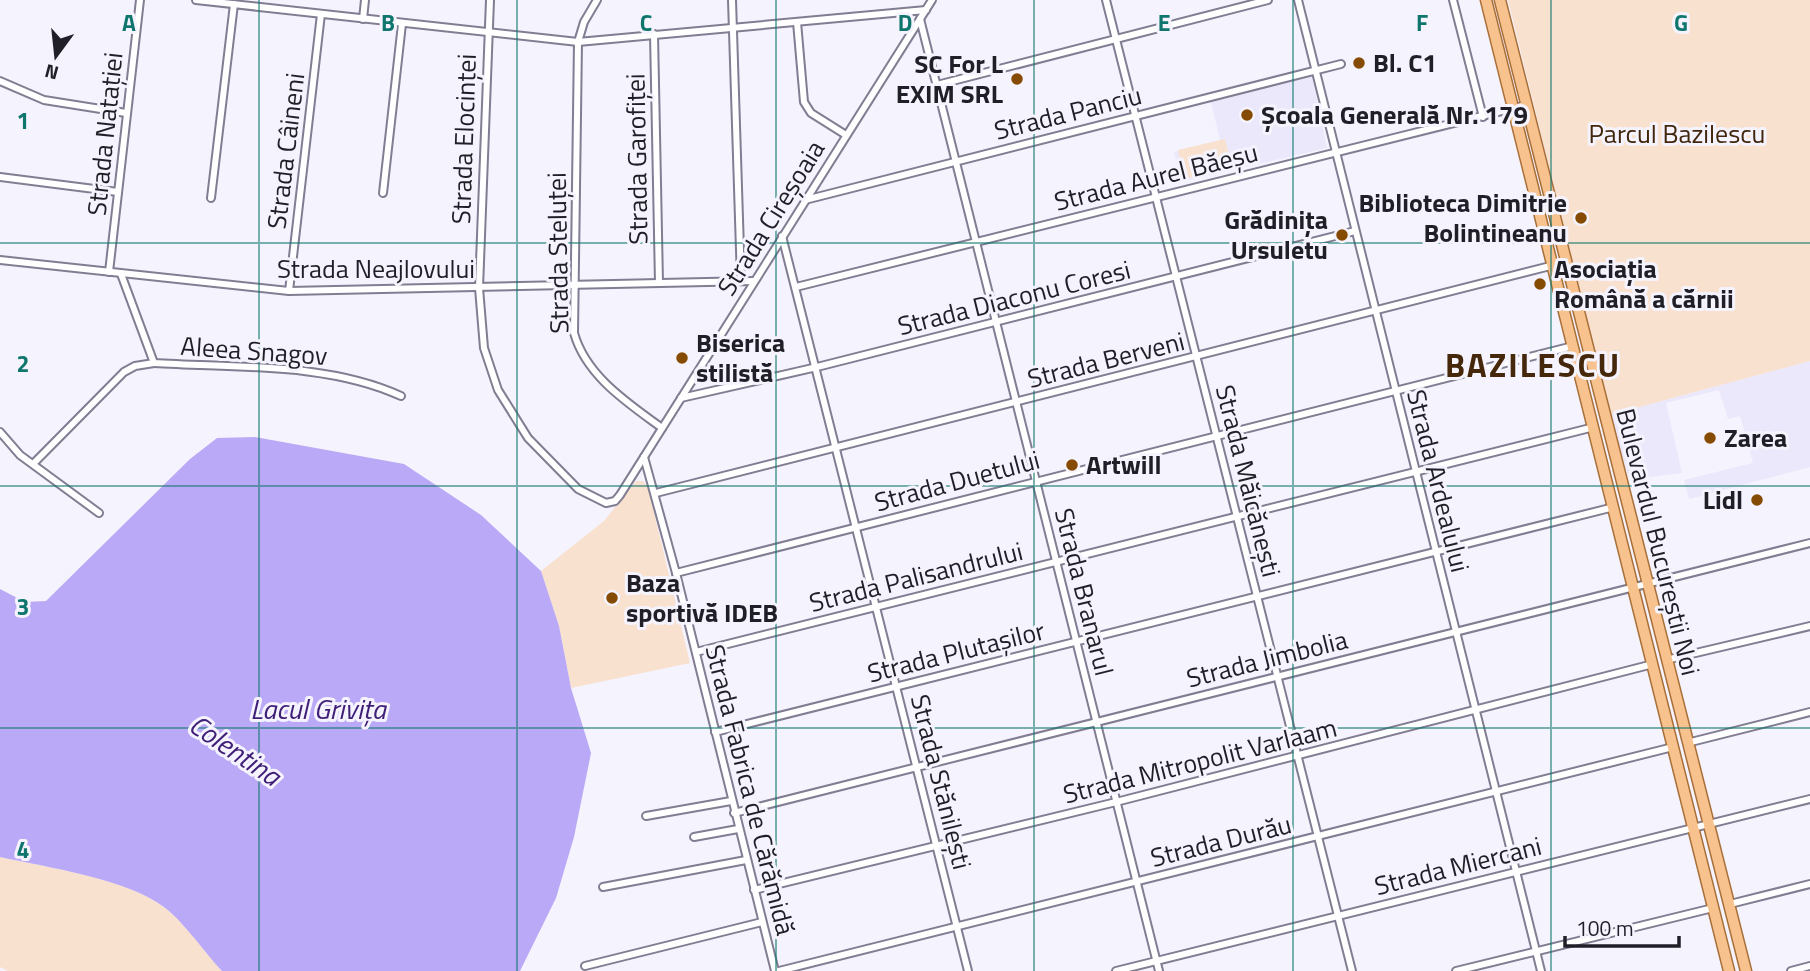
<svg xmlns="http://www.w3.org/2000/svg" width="1810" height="971" font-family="'Titillium Web',sans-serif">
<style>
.built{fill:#ebe8fb}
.green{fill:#f8e1cf}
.water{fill:#baa9f6}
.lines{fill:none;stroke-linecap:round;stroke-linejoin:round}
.street-casing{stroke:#817d92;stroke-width:10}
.primary-casing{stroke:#a86f39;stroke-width:13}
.street{stroke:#fff;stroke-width:6}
.primary{stroke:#f7c28e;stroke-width:10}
.grid{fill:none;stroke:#0f766e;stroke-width:2;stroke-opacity:0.55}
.poi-dot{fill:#864b03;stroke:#f5f3fd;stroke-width:2.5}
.labels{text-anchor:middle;stroke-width:6;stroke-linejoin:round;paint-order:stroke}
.poi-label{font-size:26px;font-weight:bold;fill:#201f27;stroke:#f5f3fd;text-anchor:start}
.street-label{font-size:26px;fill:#201f27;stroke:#f5f3fd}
.park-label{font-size:26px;fill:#41260c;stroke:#f5f3fd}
.water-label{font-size:28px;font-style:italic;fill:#3e1e76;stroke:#f5f3fd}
.district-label{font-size:33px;font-weight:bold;letter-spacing:2px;fill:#45280b;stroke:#f5f3fd}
.grid-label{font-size:23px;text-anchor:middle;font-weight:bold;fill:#0f766e;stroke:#f5f3fd;stroke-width:6;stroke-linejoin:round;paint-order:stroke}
</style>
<rect width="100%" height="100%" fill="#f5f3fd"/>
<g class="built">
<polygon points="1312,76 1327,148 1181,182 1174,152 1220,140 1211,102"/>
<polygon points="1810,361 1810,467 1689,499 1684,480 1753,463 1740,416 1728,419 1719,390 1666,403 1682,473 1633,479 1628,475 1610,415"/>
</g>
<g class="green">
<polygon points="1508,0 1810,0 1810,361 1610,415"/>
<polygon points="1225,139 1232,167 1185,179 1178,150"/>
<polygon points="636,481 643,481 648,487 690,663 571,688 559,626 541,571 604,521"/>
<path d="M0,857C46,867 127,879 164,907C182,920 206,954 222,971H8L0,967Z"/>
</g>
<path class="water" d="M255,437L404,464L481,515L541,571L559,626L571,688L591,753L574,837L556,898L520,971H222C206,954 182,920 164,907C127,879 46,867 0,857V589L25,602L46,601L190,459L217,438Z"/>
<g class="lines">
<g class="street-casing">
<g id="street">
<polyline points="196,0 578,42 926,10"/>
<polyline points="490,0 479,288 484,348 498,390 528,438 578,489 606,503 615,501 620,495 932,0"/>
<path d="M597,0L584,22L578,42L574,333C586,376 628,403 662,428"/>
<polyline points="732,0 741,281"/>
<polyline points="1106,0 1352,971"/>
<polyline points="1298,0 1541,971"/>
<polyline points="1453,0 1483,117"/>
<polyline points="363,19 365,0"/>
<polyline points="920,19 1159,971"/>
<polyline points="797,22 804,102 811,113 846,135"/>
<polyline points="654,34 659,283"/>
<polyline points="0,81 44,100 126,113"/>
<polyline points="937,85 1268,0"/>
<polyline points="0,177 118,192"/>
<polyline points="383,193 402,24"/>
<polyline points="211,198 234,4"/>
<polyline points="805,200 1341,64"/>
<polyline points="782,236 968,971"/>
<polyline points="0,260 289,291 754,281"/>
<polyline points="109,272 140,0"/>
<path d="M121,274L154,363C235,368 327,362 401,396"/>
<polyline points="796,287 1526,105"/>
<polyline points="289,291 321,14"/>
<polyline points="681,398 817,367 1355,231"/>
<polyline points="0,432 20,455 99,513"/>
<polyline points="644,457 676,573 775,971"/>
<polyline points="33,464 124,372 135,366 154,363"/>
<polyline points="656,493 1566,262"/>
<polyline points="676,573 1573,346"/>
<polyline points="696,652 1594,427"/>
<polyline points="1666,660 1810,626"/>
<polyline points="715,732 1614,507"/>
<polyline points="1687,743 1810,712"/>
<polyline points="734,813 1810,543"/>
<polyline points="646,816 731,801"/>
<polyline points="694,837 738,829"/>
<polyline points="603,887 746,860"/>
<polyline points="754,890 1116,802 1653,664"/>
<polyline points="1730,904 1810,884"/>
<polyline points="585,966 762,922"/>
<polyline points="779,971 1673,747"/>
<polyline points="1116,971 1810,799"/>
<polyline points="1456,971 1713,908"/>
<polyline points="1791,971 1810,966"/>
</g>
</g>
<g class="primary-casing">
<g id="primary">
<polyline points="1486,0 1729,971"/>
<polyline points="1500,0 1746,971"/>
</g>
</g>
<use href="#street" class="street"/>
<use href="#primary" class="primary"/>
</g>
<path class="grid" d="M259,0V971M517,0V971M776,0V971M1034,0V971M1293,0V971M1551,0V971M0,243H1810M0,486H1810M0,728H1810"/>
<g class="poi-dot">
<circle cx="1359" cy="63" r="7"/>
<circle cx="1017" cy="79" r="7"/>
<circle cx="1247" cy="115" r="7"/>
<circle cx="1581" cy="218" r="7"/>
<circle cx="1342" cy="235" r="7"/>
<circle cx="1540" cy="284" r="7"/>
<circle cx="682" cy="358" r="7"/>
<circle cx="1710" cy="438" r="7"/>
<circle cx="1072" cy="465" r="7"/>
<circle cx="1757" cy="500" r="7"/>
<circle cx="612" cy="598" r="7"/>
</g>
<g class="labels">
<g class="poi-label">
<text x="1373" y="72">Bl. C1</text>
<text x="1003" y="73" text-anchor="end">SC For L<tspan x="1003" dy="30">EXIM SRL</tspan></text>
<text x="1261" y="124">Școala Generală Nr. 179</text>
<text x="1567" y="212" text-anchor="end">Biblioteca Dimitrie<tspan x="1567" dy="30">Bolintineanu</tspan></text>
<text x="1328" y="229" text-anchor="end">Grădinița<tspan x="1328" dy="30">Ursuletu</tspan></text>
<text x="1554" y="278">Asociația<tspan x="1554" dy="30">Română a cărnii</tspan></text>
<text x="696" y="352">Biserica<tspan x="696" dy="30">stilistă</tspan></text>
<text x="1724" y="447">Zarea</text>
<text x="1086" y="474">Artwill</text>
<text x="1743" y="509" text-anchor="end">Lidl</text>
<text x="626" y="592">Baza<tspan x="626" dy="30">sportivă IDEB</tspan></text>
</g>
<g class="street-label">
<text transform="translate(1068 113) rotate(-14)" y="9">Strada Panciu</text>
<text transform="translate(105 134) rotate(-84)" y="9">Strada Natației</text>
<text transform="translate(464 139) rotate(-88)" y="9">Strada Elocinței</text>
<text transform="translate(286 151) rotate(-83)" y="9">Strada Câineni</text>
<text transform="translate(637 159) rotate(-91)" y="9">Strada Garofiței</text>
<text transform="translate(1156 177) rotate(-14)" y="9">Strada Aurel Băeșu</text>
<text transform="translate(771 218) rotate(-58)" y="9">Strada Cireșoaia</text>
<text transform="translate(558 253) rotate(-91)" y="9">Strada Steluței</text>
<text x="376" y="278">Strada Neajlovului</text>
<text transform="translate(1014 298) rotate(-14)" y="9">Strada Diaconu Coresi</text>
<text transform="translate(254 351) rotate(4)" y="9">Aleea Snagov</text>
<text transform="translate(1106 360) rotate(-14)" y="9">Strada Berveni</text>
<text transform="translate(957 481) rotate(-15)" y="9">Strada Duetului</text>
<text transform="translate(1248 481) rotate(76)" y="9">Strada Măicănești</text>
<text transform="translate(1438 481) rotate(76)" y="9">Strada Ardealului</text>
<text transform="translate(1658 542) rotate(76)" y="9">Bulevardul Bucureștii Noi</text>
<text transform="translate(916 577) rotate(-14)" y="9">Strada Palisandrului</text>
<text transform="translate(1084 592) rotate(76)" y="9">Strada Branarul</text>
<text transform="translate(956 652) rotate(-14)" y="9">Strada Plutașilor</text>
<text transform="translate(1267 659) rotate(-14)" y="9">Strada Jimbolia</text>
<text transform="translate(1200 761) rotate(-14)" y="9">Strada Mitropolit Varlaam</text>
<text transform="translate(941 782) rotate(76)" y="9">Strada Stănilești</text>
<text transform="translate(750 790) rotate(76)" y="9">Strada Fabrica de Cărămidă</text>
<text transform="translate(1221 841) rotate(-14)" y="9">Strada Durău</text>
<text transform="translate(1458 866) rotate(-14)" y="9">Strada Miercani</text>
</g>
<g class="park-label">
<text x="1677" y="143">Parcul Bazilescu</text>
</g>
<g class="water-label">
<text x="318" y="719">Lacul Grivița</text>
<text transform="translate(235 750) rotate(34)" y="10">Colentina</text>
</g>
<g class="district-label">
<text x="1533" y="377">BAZILESCU</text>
</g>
</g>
<g class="grid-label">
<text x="129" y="31">A</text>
<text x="388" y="31">B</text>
<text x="646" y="31">C</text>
<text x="905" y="31">D</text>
<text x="1164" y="31">E</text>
<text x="1422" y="31">F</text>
<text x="1681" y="31">G</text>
<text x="23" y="129">1</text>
<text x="23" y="372">2</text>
<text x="23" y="615">3</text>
<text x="23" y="858">4</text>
</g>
<g transform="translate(56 56) rotate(195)" stroke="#f5f3fd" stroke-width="5" paint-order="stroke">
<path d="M0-5L12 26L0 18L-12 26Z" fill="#201f27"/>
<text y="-10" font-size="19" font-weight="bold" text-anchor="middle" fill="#201f27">N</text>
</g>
<path d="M1565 936v10h114v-10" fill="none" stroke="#201f27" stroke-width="3.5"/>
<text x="1576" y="936" font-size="21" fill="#201f27" stroke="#f5f3fd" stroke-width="5" paint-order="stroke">100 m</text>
</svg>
